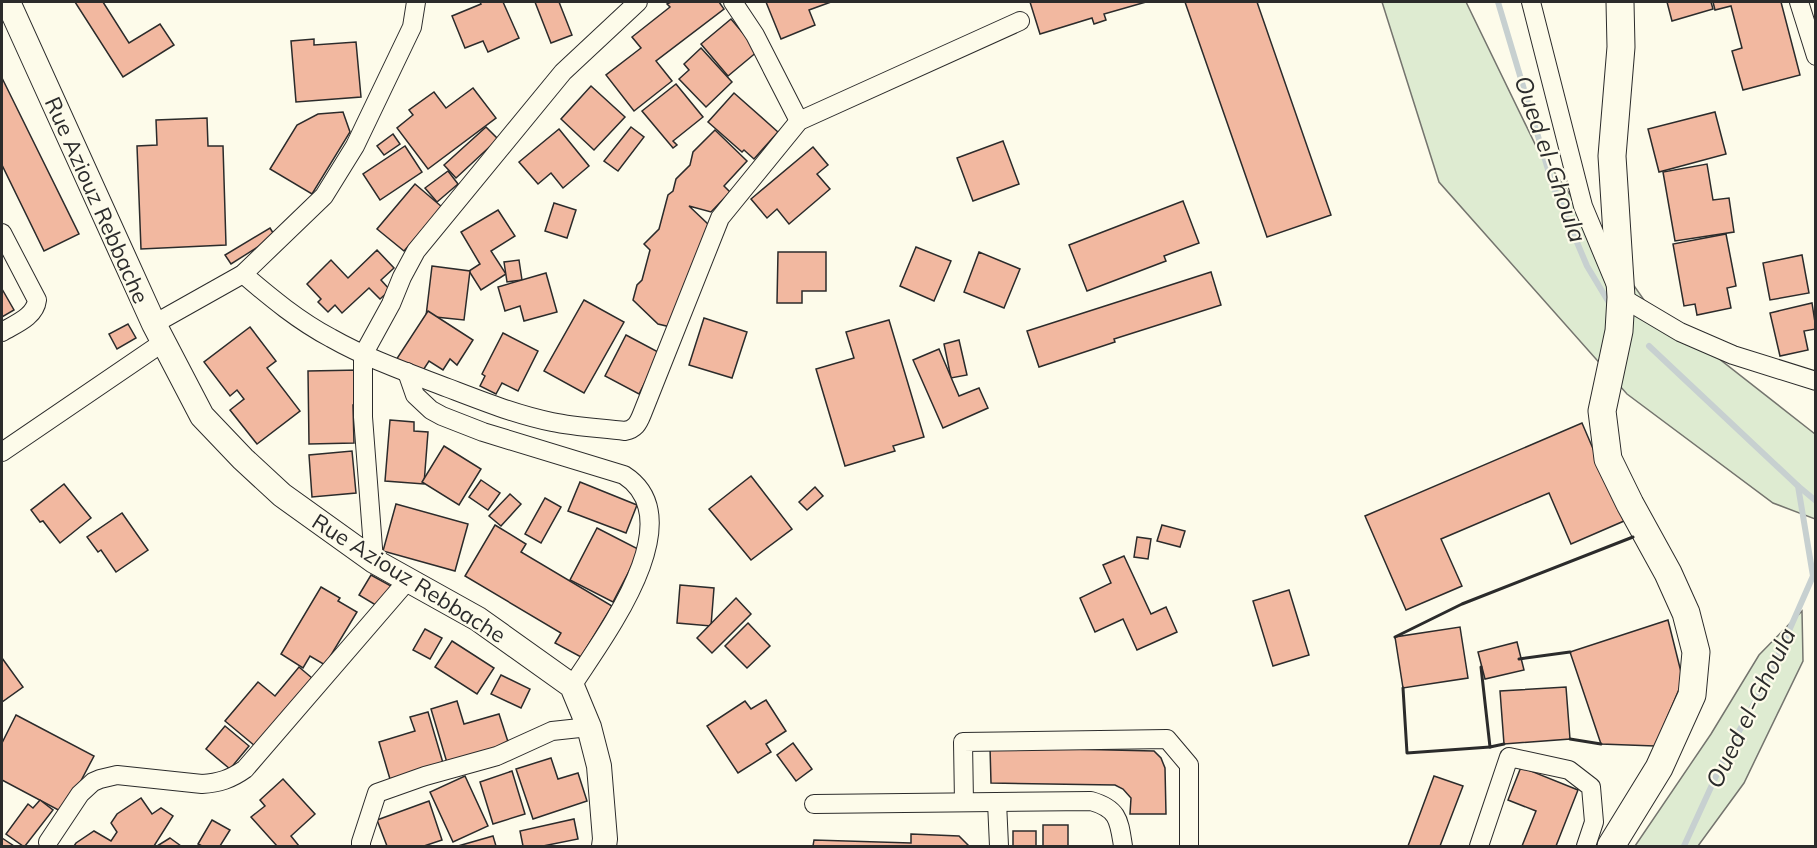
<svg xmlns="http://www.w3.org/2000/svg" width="1817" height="848" font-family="Mulish,sans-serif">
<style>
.green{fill:#deebd1;stroke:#74746e;stroke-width:1.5}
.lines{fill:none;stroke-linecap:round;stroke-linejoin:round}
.stream{stroke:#c7d0d0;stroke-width:6}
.building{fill:#f2b8a0;stroke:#2b2b2b;stroke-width:1.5}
.minor-casing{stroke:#2b2b2b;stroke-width:20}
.tertiary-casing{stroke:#2b2b2b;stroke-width:26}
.secondary-casing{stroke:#2b2b2b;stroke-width:29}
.minor{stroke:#fdfbea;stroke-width:18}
.tertiary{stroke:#fdfbea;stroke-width:24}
.secondary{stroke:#fdfbea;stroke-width:27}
.wall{stroke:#2b2b2b;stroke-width:3}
.labels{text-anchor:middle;stroke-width:4.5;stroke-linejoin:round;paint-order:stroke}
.street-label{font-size:22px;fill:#2b2b2b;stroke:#fdfbea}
.water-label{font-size:24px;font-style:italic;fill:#2b2b2b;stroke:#fdfbea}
</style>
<rect width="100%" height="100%" fill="#fdfbea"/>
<g class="green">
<polygon points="1382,2 1466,2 1536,146 1644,300 1815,434 1815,519 1773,503 1627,394 1439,182"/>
<polygon points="1802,611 1803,661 1744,783 1698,846 1635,846 1711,734 1759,655"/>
</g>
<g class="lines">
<g class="stream">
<polyline points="1498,2 1552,183 1587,266 1611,306"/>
<polyline points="1649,346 1798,486 1813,576 1770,674 1723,761 1684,846"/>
<polyline points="1798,486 1816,501"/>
</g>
</g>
<g class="building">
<polygon points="75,2 103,2 129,43 160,24 174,45 123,77"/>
<polygon points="480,2 503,2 519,38 488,52 483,41 465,48 452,16 481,4"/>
<polygon points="535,2 559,2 572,35 551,43"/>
<polygon points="671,2 719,2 724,9 656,61 672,81 634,111 606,75 641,48 632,37 670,7 667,4"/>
<polygon points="766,2 831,2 809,10 815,25 781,39"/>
<polygon points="1030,2 1146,2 1104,14 1106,20 1094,24 1092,18 1040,34"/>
<polygon points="1185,2 1257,2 1331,215 1267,237"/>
<polygon points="1667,2 1711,2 1713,9 1672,21"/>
<polygon points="1713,2 1781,2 1800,75 1743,90 1732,51 1742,48 1731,6 1715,10"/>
<polygon points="731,19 758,51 728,76 701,44"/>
<polygon points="314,39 314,45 356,42 361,97 296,102 291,41"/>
<polygon points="701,48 732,82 706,107 679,79 689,70 684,64"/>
<polygon points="2,78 79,234 44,251 2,165"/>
<polygon points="676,84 703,117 673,141 677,145 673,148 642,111"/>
<polygon points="591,86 625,117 594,150 561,119"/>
<polygon points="473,88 496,118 428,169 397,128 413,115 409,110 434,92 446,108"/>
<polygon points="734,93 778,132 754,159 744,150 742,152 708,122"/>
<polygon points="343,112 350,132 312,194 270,169 297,125 318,114"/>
<polygon points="1715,112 1726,154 1659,172 1648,129"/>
<polygon points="207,118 208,146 223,146 226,245 141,249 137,146 157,145 156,120"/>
<polygon points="486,127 498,139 456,178 444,165"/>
<polygon points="631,127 644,137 618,171 604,161"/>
<polygon points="559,129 589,166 563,188 551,173 538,184 519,162"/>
<polygon points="715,130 747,161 724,186 730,192 711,212 689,206 709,225 675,328 658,324 633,300 637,285 642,280 650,250 644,244 659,229 668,195 673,191 676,179 690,165 693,152"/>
<polygon points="393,134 400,144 384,155 377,146"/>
<polygon points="1003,141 1019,184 973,201 957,158"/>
<polygon points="405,146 422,172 380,200 363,174"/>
<polygon points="813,147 828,165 817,174 830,189 789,224 777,209 767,218 751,199"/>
<polygon points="1707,164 1713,200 1729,198 1734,232 1675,241 1663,172"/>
<polygon points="448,171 458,184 437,202 425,188"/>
<polygon points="415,184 442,207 404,251 377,229"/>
<polygon points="1183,201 1199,243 1164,256 1166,261 1087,291 1069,245"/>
<polygon points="554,203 576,210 567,238 545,231"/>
<polygon points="498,210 515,236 491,251 506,274 481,290 469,271 480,264 461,232"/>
<polygon points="270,228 275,236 231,264 225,255"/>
<polygon points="1726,234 1736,286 1727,288 1731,308 1697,315 1695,304 1684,306 1673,244"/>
<polygon points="916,247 951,261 934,301 900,286"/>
<polygon points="377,250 394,268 381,280 390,290 380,299 369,288 342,313 335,305 328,312 318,302 321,299 307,284 331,260 348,278"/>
<polygon points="778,252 826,252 826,291 802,291 802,303 777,303"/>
<polygon points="979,252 1020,269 1004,308 964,292"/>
<polygon points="1802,255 1809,293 1770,300 1763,263"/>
<polygon points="519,260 522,280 507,282 504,262"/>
<polygon points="432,266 470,271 464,320 426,316"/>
<polygon points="1211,272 1221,305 1114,339 1115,342 1039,367 1027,331"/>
<polygon points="546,273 557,312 524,321 520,306 505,311 498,287"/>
<polygon points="2,289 14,310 2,317"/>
<polygon points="584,300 624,322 584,393 544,371"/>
<polygon points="1812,303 1816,329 1804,331 1808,350 1780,356 1770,313"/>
<polygon points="428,311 473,340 457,365 450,359 443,370 429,361 420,375 396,360"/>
<polygon points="704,318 747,332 732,378 689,365"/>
<polygon points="889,320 924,437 893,446 895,451 845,466 816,369 854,358 846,332"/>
<polygon points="128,324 136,338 117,349 109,334"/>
<polygon points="250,327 276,361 267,368 300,411 257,444 230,410 244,399 237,390 230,396 204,362"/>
<polygon points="503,333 538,351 518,391 502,383 496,394 480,386 485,376 482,374"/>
<polygon points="626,335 660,353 639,394 605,376"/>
<polygon points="959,340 967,375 951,378 944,344"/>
<polygon points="939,349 959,396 979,388 988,408 943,428 913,360"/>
<polygon points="360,370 360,405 353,405 354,443 309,444 308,371"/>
<polygon points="390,420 414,422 414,431 428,432 424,484 385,481"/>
<polygon points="1582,423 1624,521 1571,544 1549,493 1441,539 1462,586 1406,610 1365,516"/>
<polygon points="444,446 481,469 459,505 422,482"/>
<polygon points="352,451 356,493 312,497 309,455"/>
<polygon points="751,476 792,529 751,560 709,509"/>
<polygon points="481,480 500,493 488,510 469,497"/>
<polygon points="580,482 637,505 626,533 568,511"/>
<polygon points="64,484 91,518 60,543 43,521 40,522 31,510"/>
<polygon points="815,487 823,496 807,510 799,502"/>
<polygon points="510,494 521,504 501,526 489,516"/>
<polygon points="545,498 561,507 541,543 525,534"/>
<polygon points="396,504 468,524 455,571 383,551"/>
<polygon points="122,513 148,550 116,572 101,550 98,552 87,537"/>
<polygon points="495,525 526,544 521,552 612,606 581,657 555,643 561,633 465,576"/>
<polygon points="1162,525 1185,531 1180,547 1157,541"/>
<polygon points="597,528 640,550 613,602 570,580"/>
<polygon points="1137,537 1151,539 1148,559 1134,557"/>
<polygon points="1124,556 1151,614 1166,607 1177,632 1137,650 1123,619 1095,632 1080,598 1111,583 1103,565"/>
<polygon points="371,575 391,586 379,607 359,595"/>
<polygon points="680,585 714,588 711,626 677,623"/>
<polygon points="321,587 340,598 338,601 357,612 325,665 310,656 303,668 281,654"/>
<polygon points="1289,590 1309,655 1273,666 1253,601"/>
<polygon points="736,598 751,614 712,653 697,638"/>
<polygon points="1668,620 1683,680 1655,746 1601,744 1570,652"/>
<polygon points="748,623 770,646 747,668 725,646"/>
<polygon points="1460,627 1468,678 1403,688 1395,637"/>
<polygon points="425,629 442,638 430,659 413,650"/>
<polygon points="452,641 494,668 477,694 435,667"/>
<polygon points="1517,642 1524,670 1485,679 1478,652"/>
<polygon points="2,658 23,687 2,702"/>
<polygon points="299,667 312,678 255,746 225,721 258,682 275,696"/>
<polygon points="501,675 530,689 521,708 491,694"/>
<polygon points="1566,687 1570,739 1504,744 1500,691"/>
<polygon points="766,700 786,731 766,744 771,752 738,773 707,726 745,701 751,709"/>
<polygon points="457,701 464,724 499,714 510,748 448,766 431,709"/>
<polygon points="428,712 443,763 390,779 379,742 415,731 410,717"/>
<polygon points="16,715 94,756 64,813 2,780 2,743"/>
<polygon points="225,726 249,746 230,769 206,749"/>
<polygon points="793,743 812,769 796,781 777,755"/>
<polygon points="990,747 1154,751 1161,758 1165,768 1166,814 1130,814 1131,798 1123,789 1115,785 991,783"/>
<polygon points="551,758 558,779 578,773 587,801 533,819 516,769"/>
<polygon points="1521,767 1578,790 1556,846 1522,846 1536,811 1508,800"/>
<polygon points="512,771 525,814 493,824 480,782"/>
<polygon points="465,776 488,826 453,842 430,792"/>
<polygon points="1434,776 1463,786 1440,846 1408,846"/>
<polygon points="283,779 315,814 291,836 299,846 277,846 251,817 265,806 260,800"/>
<polygon points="141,798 152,814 161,808 173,816 154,846 74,846 76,843 94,831 111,841 117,832 111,823 117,814"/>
<polygon points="40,800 53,810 25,846 23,846 6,834 28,804 33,808"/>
<polygon points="429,801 442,840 424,846 387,846 377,820"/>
<polygon points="574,819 578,839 543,846 523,846 520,831"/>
<polygon points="212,820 230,830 220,846 202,846 198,844"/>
<rect x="1043" y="825" width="25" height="21"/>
<rect x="1013" y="831" width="23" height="15"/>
<polygon points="911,834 959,836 969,846 813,846 814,840 911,843"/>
<polygon points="493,836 496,846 458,846"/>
<polygon points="2,838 14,846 2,846"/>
<polygon points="170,838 181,846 157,846"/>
</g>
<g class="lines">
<g class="minor-casing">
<g id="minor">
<polyline points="733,2 755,35 799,121"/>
<polyline points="1531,2 1583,206 1621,297 1680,332 1733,355 1816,381"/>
<polyline points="1799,2 1816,56"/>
<path d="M2,233L37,300C35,317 15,324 2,332"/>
<path d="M243,274C271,298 299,321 331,338C368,359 409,373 448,388C482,401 517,415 552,422C576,427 601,428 625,431C635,429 638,424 642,414L720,218L799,121L1020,21"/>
<polyline points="154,324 243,274 324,196 355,146 412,27 416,2"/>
<path d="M407,372L415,395L431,410L442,416L483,432L624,475C694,520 602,639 572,686"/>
<polyline points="2,452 162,343"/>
<polyline points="374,561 363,417 363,355 391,304 402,277 416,251 563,72 638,2"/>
<polyline points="964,802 963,742 1167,739 1189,765 1189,846"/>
<polyline points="997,802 999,846"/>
<path d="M814,804L1091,801C1119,809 1119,821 1123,846"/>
<path d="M48,842L80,794L93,782L100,779L117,775L202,784C219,783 231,779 245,769L408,580"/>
<polyline points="361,846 361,842 377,793 425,776 497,756 552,731 589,727"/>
<polyline points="1479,846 1509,757 1569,770 1591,787 1594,822 1586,846"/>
</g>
</g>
<g class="tertiary-casing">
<polyline id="tertiary" points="8,2 154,324 202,416 243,459 282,495 374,561 478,619 572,686 589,727 599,766 605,839 604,846"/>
</g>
<g class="secondary-casing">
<polyline id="secondary" points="1611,846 1659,768 1692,695 1696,652 1686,613 1668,573 1630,504 1608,459 1602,411 1619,331 1621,297 1612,156 1621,47 1620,2"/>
</g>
<use href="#minor" class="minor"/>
<use href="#tertiary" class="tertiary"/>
<use href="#secondary" class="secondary"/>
<g class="wall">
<polyline points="1395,637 1462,604 1633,537"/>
<polyline points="1519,659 1570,652"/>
<polyline points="1481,667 1490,747 1504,744"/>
<polyline points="1403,688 1407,753 1490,747"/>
<polyline points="1570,739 1601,744"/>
</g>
</g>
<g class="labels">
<g class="street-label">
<text transform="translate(97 200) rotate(66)" y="8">Rue Aziouz Rebbache</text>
<text transform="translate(409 578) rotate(32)" y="8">Rue Aziouz Rebbache</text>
</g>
<g class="water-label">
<text transform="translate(1550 159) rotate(71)" y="8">Oued el-Ghoula</text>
<text transform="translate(1751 708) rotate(-64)" y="8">Oued el-Ghoula</text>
</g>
</g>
<rect width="1817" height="848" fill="none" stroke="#2b2b2b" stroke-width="6"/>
</svg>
